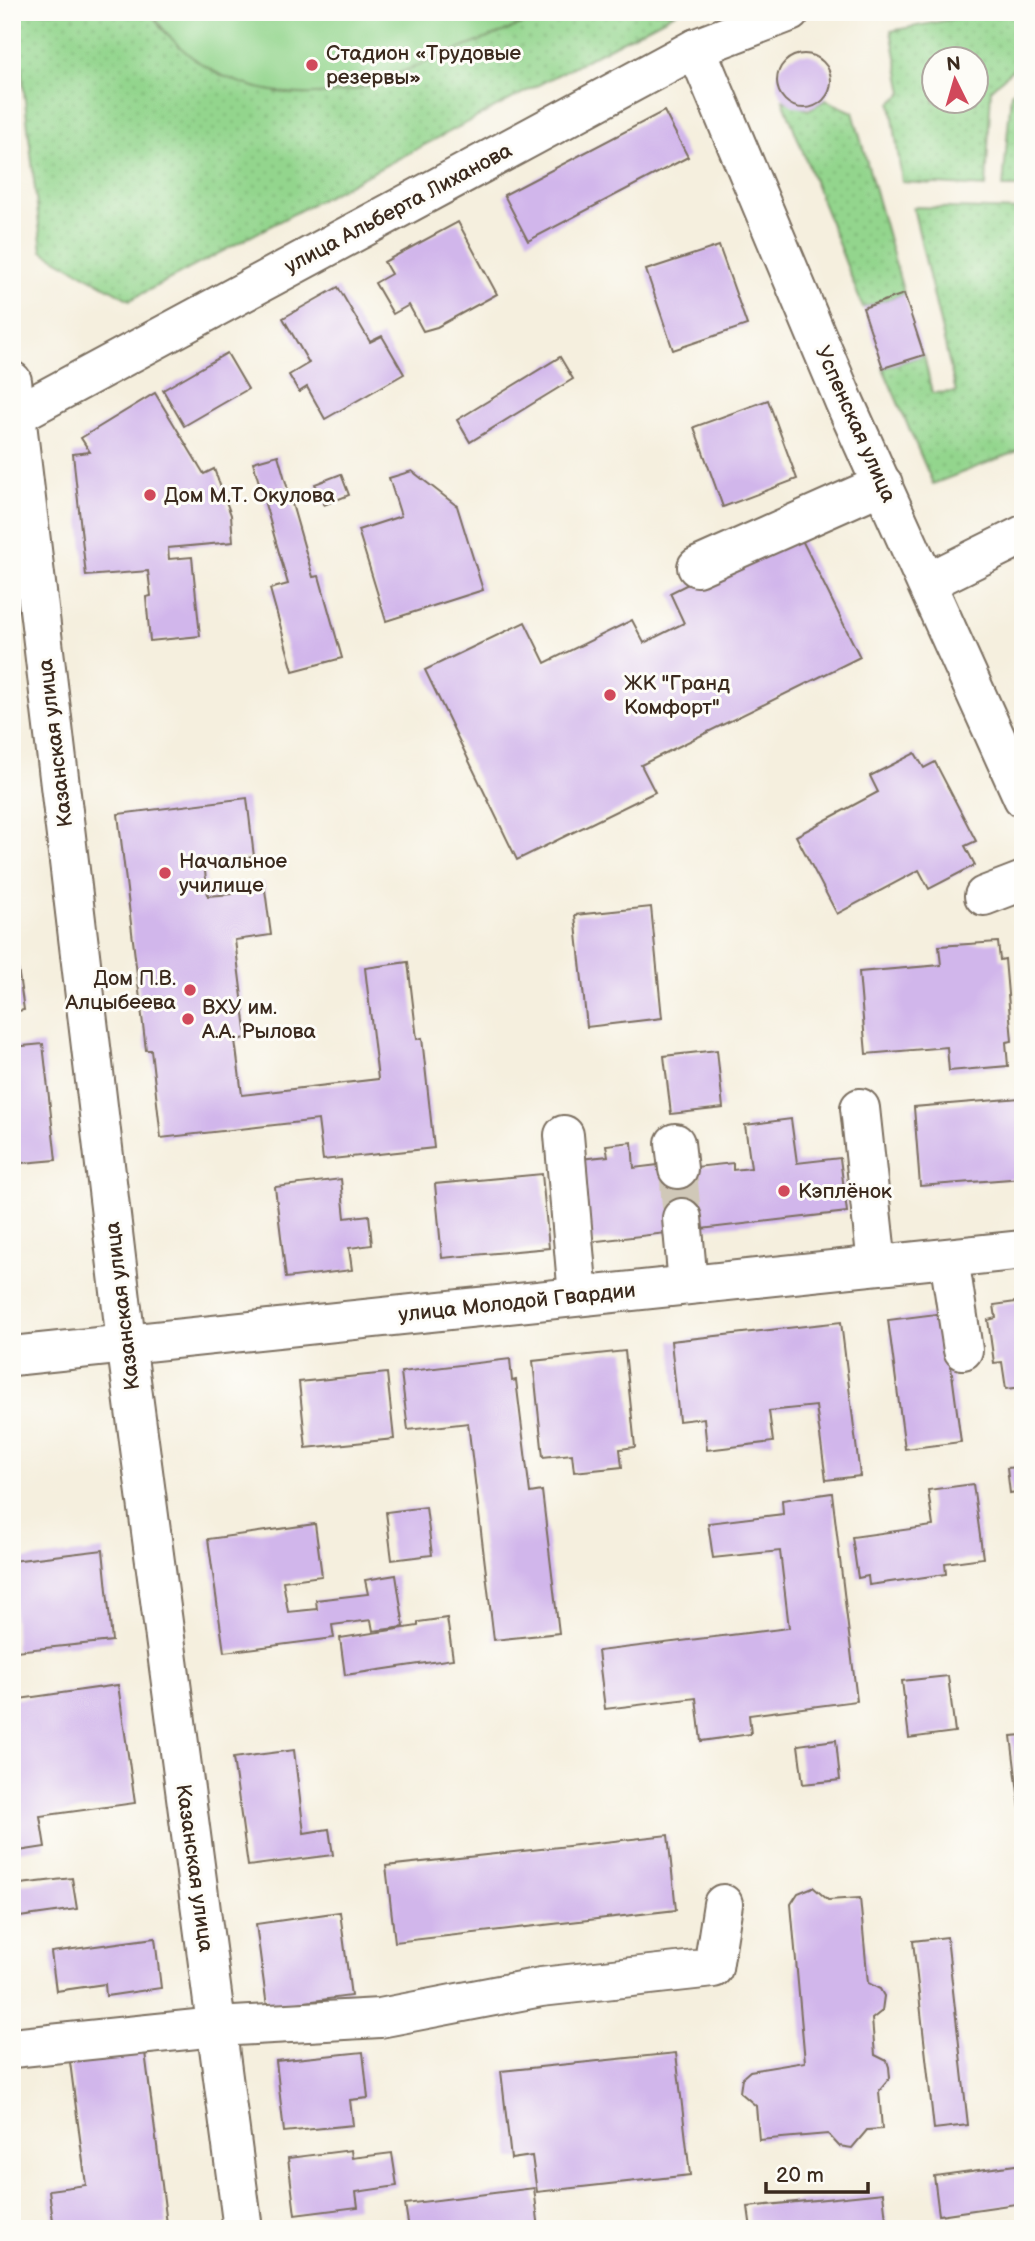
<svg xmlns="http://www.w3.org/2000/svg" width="1035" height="2241" font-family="'Balsamiq Sans',sans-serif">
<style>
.green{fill:url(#green-dots);stroke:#678056;stroke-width:2;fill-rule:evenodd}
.pitch{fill:#93d58d;stroke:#678056;stroke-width:2}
.building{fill:#d1b6eb}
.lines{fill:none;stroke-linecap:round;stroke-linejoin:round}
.minor-tunnel{stroke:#d0c8b8;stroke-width:38;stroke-dasharray:38 19;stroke-linecap:butt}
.minor-casing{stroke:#7c6f61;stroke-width:42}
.minor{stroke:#fff;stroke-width:38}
.poi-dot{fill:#d1495b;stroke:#fdfcf7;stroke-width:2.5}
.labels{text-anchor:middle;stroke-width:6;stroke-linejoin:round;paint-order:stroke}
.poi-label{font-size:21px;fill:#3b2a1e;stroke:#fdfcf7;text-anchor:start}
.street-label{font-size:21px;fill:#3b2a1e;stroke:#fdfcf7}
</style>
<defs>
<pattern id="green-dots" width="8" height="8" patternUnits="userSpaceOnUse" patternTransform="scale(1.75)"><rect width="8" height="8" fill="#93d58d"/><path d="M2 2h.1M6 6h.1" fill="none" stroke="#80b779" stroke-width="1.8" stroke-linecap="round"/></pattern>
</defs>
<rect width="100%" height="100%" fill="#fdfcf7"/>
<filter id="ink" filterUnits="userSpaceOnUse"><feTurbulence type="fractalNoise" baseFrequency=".0143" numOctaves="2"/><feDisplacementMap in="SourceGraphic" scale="14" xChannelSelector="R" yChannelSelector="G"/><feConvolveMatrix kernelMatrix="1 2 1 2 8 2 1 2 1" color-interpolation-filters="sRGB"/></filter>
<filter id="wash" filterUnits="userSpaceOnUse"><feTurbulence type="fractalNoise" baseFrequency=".00686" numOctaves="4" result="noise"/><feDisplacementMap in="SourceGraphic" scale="28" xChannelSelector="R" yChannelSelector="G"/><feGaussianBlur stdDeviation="1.57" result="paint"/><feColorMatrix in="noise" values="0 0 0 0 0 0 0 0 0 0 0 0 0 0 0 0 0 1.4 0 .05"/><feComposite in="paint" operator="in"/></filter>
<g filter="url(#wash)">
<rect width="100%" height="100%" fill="#f5efde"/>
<g class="green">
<polygon points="15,12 151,12 161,28 189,54 221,76 359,89 553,12 677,12 130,300 42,251"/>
<path d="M989,12H1023V60L991,89L986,187L902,182L891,103L903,93L891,31ZM934,60H976V102H934Z"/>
<polygon points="1023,83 1023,187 1003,187 1011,93"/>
<polygon points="783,100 808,110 826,100 853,112 904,294 863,308"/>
<polygon points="913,207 1023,210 1023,449 933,484 883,368 924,355 932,393 956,392"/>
</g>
<path class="pitch" d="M151,12H553L359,89C279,105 197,84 151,12Z"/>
<g id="blocks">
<g class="building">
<circle cx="804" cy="81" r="27"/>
<polygon points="664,111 688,157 528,241 504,195"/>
<polygon points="458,222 497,294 437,327 423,331 409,305 393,314 375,283 391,274 384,262"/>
<polygon points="719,246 747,325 673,350 646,270"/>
<polygon points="338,287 370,342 382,336 404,374 325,419 307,387 299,392 289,375 309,363 283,318"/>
<polygon points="904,294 924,355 883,368 863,308"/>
<polygon points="227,353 248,389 184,426 163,390"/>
<polygon points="560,357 573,379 470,442 457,420"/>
<polygon points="155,393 204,474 214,469 231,515 233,542 168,548 169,559 192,557 200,636 150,641 146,597 151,596 148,571 86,576 73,454 90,452 81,438"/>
<polygon points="768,400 797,479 723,507 694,427"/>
<polygon points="278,455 313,577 319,576 342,658 293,671 270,589 288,584 253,462"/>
<polygon points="412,471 457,506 483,590 386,621 358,530 401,516 389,478"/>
<polygon points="341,474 349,495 324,505 315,484"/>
<polygon points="797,530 860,657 641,765 655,792 517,860 425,670 525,622 545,663 632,620 644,643 684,623 670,593"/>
<polygon points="915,753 924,768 935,762 976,841 965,846 975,865 929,889 919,870 837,914 796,836 878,792 870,776"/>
<polygon points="247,798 254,857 204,863 208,896 232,894 231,886 264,882 271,935 235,940 247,1038 235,1040 242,1095 378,1079 365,968 408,962 417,1039 422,1038 434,1148 323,1160 318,1120 161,1138 151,1050 146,1050 118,814"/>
<polygon points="651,907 662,1018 587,1027 575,915"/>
<polygon points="12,926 24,1010 12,1012"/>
<polygon points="998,942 1000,960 1005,959 1012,1041 1006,1042 1008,1066 949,1071 947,1047 866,1054 859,972 941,965 939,946"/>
<polygon points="43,1044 56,1160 12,1164 12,1047"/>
<polygon points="717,1050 723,1108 671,1114 664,1056"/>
<polygon points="1020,1098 1023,1178 920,1186 914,1107"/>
<polygon points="791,1119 797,1163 840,1158 847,1212 589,1242 580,1159 608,1156 606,1145 632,1142 634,1168 667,1164 667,1170 733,1163 733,1170 751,1168 745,1125"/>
<polygon points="542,1174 549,1248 442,1258 435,1184"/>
<polygon points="341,1179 345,1218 369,1215 372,1245 349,1248 352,1270 286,1278 275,1187"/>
<polygon points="1023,1301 1023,1387 1006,1389 1002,1362 994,1363 988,1320 996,1318 994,1305"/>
<polygon points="944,1313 961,1442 905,1449 888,1320"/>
<polygon points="841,1322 860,1476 826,1480 816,1406 769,1411 773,1442 707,1450 704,1418 679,1421 671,1341"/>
<polygon points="625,1351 635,1447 620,1449 622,1467 574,1472 572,1454 543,1457 533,1361"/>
<polygon points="510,1359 512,1381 516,1380 530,1493 542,1491 559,1633 494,1640 468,1423 408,1430 401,1372"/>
<polygon points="387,1373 394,1439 306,1448 299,1382"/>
<polygon points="1023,1459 1023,1491 1010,1493 1007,1468 1018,1467 1017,1460"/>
<polygon points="973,1484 983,1558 945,1563 946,1574 869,1585 868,1576 858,1578 852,1537 933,1526 928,1490"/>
<polygon points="832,1493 857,1701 749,1715 751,1734 701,1741 696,1698 605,1709 598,1651 789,1628 780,1551 713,1558 708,1523 783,1514 782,1500"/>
<polygon points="426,1507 432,1555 392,1560 386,1512"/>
<polygon points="315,1524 322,1576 283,1581 288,1612 317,1609 316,1600 368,1594 365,1580 396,1575 404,1627 373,1631 371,1620 332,1625 334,1638 224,1652 208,1539"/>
<polygon points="103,1550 112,1641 16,1651 12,1561"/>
<polygon points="447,1618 453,1659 345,1675 340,1638 418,1626 418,1622"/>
<polygon points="948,1676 955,1732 909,1738 902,1681"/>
<polygon points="118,1685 135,1803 40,1816 45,1847 12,1852 12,1700"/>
<polygon points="1023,1735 1023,1817 1021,1817 1011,1736"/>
<polygon points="836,1740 840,1780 803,1784 798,1745"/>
<polygon points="294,1750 304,1833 329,1829 333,1855 248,1866 233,1758"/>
<polygon points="668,1835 676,1910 395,1942 386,1866"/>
<polygon points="72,1878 77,1909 12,1918 12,1885"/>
<polygon points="813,1887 828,1900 860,1898 868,1983 880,1989 884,1996 882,2011 872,2019 875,2055 887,2061 889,2067 890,2078 879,2091 882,2129 867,2130 852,2148 839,2146 828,2134 759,2140 756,2106 740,2092 742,2078 750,2071 805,2062 791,1904 798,1893"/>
<polygon points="340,1912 351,1996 267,2007 256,1924"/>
<polygon points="947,1937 968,2125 934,2129 913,1941"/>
<polygon points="155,1938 161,1988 106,1996 105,1984 56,1991 51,1952"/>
<polygon points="145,2052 167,2224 132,2229 54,2229 49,2190 86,2185 70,2062"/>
<polygon points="363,2052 368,2098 350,2100 353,2125 284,2132 276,2061"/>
<polygon points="676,2053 690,2175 537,2192 532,2156 511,2159 501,2071"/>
<polygon points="351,2150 352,2158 392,2153 397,2186 356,2192 358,2207 295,2215 288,2158"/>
<polygon points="1023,2164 1023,2203 939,2215 934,2176"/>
<polygon points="534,2188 539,2229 409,2229 405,2204"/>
<polygon points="883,2193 887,2229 751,2229 748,2207"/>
</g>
</g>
</g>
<g filter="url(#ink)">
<use href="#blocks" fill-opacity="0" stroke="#7c6f61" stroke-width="2"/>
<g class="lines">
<polyline class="minor-tunnel" points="678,1169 682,1218"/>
<g class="minor-casing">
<g id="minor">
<polyline points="696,48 844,401 1023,798"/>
<polyline points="12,381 126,1342 243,2229"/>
<polyline points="12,417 696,48 790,12"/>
<polyline points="697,567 883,484"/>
<polyline points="928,582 1023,535"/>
<polyline points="984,896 1023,881"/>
<polyline points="860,1108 877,1265"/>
<polyline points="564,1135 578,1296"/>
<polyline points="675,1143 678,1169"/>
<polyline points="682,1218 688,1284"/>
<polyline points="949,1258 963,1350"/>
<polyline points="12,1356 1023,1250"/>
<polyline points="12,2048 216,2027 380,2018 541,1987 713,1968 723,1904"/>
</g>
</g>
<use href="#minor" class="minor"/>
</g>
</g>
<g class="poi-dot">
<circle cx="312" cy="65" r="7"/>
<circle cx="150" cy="495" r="7"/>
<circle cx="610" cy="695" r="7"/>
<circle cx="165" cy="873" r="7"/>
<circle cx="190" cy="990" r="7"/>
<circle cx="188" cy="1019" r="7"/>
<circle cx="784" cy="1191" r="7"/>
</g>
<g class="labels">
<g class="poi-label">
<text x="326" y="60">Стадион «Трудовые<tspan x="326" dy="24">резервы»</tspan></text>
<text x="164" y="502">Дом М.Т. Окулова</text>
<text x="624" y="690">ЖК "Гранд<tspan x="624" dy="24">Комфорт"</tspan></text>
<text x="179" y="868">Начальное<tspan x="179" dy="24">училище</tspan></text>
<text x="176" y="985" text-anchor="end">Дом П.В.<tspan x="176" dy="24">Алцыбеева</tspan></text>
<text x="202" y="1014">ВХУ им.<tspan x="202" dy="24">А.А. Рылова</tspan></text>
<text x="798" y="1198">Кэплёнок</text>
</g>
<g class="street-label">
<text transform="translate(398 208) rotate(-28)" y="7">улица Альберта Лиханова</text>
<text transform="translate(856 424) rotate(66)" y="7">Успенская улица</text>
<text transform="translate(55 743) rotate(-97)" y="7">Казанская улица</text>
<text transform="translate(517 1302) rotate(-6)" y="7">улица Молодой Гвардии</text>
<text transform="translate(122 1306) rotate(-97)" y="7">Казанская улица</text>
<text transform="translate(195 1868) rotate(82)" y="7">Казанская улица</text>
</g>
</g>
<rect width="1035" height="2241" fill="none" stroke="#fdfcf7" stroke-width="42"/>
<g transform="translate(955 80) rotate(355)"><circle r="33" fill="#fdfcf7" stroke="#afa8a0" stroke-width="2"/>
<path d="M0-5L12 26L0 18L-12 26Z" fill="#d1495b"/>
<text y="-10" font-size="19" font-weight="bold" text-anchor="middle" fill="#3b2a1e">N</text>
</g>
<path d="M766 2182v10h102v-10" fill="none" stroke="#3b2a1e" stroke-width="3.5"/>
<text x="776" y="2182" font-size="21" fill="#3b2a1e" stroke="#fdfcf7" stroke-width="5" paint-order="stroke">20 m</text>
</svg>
